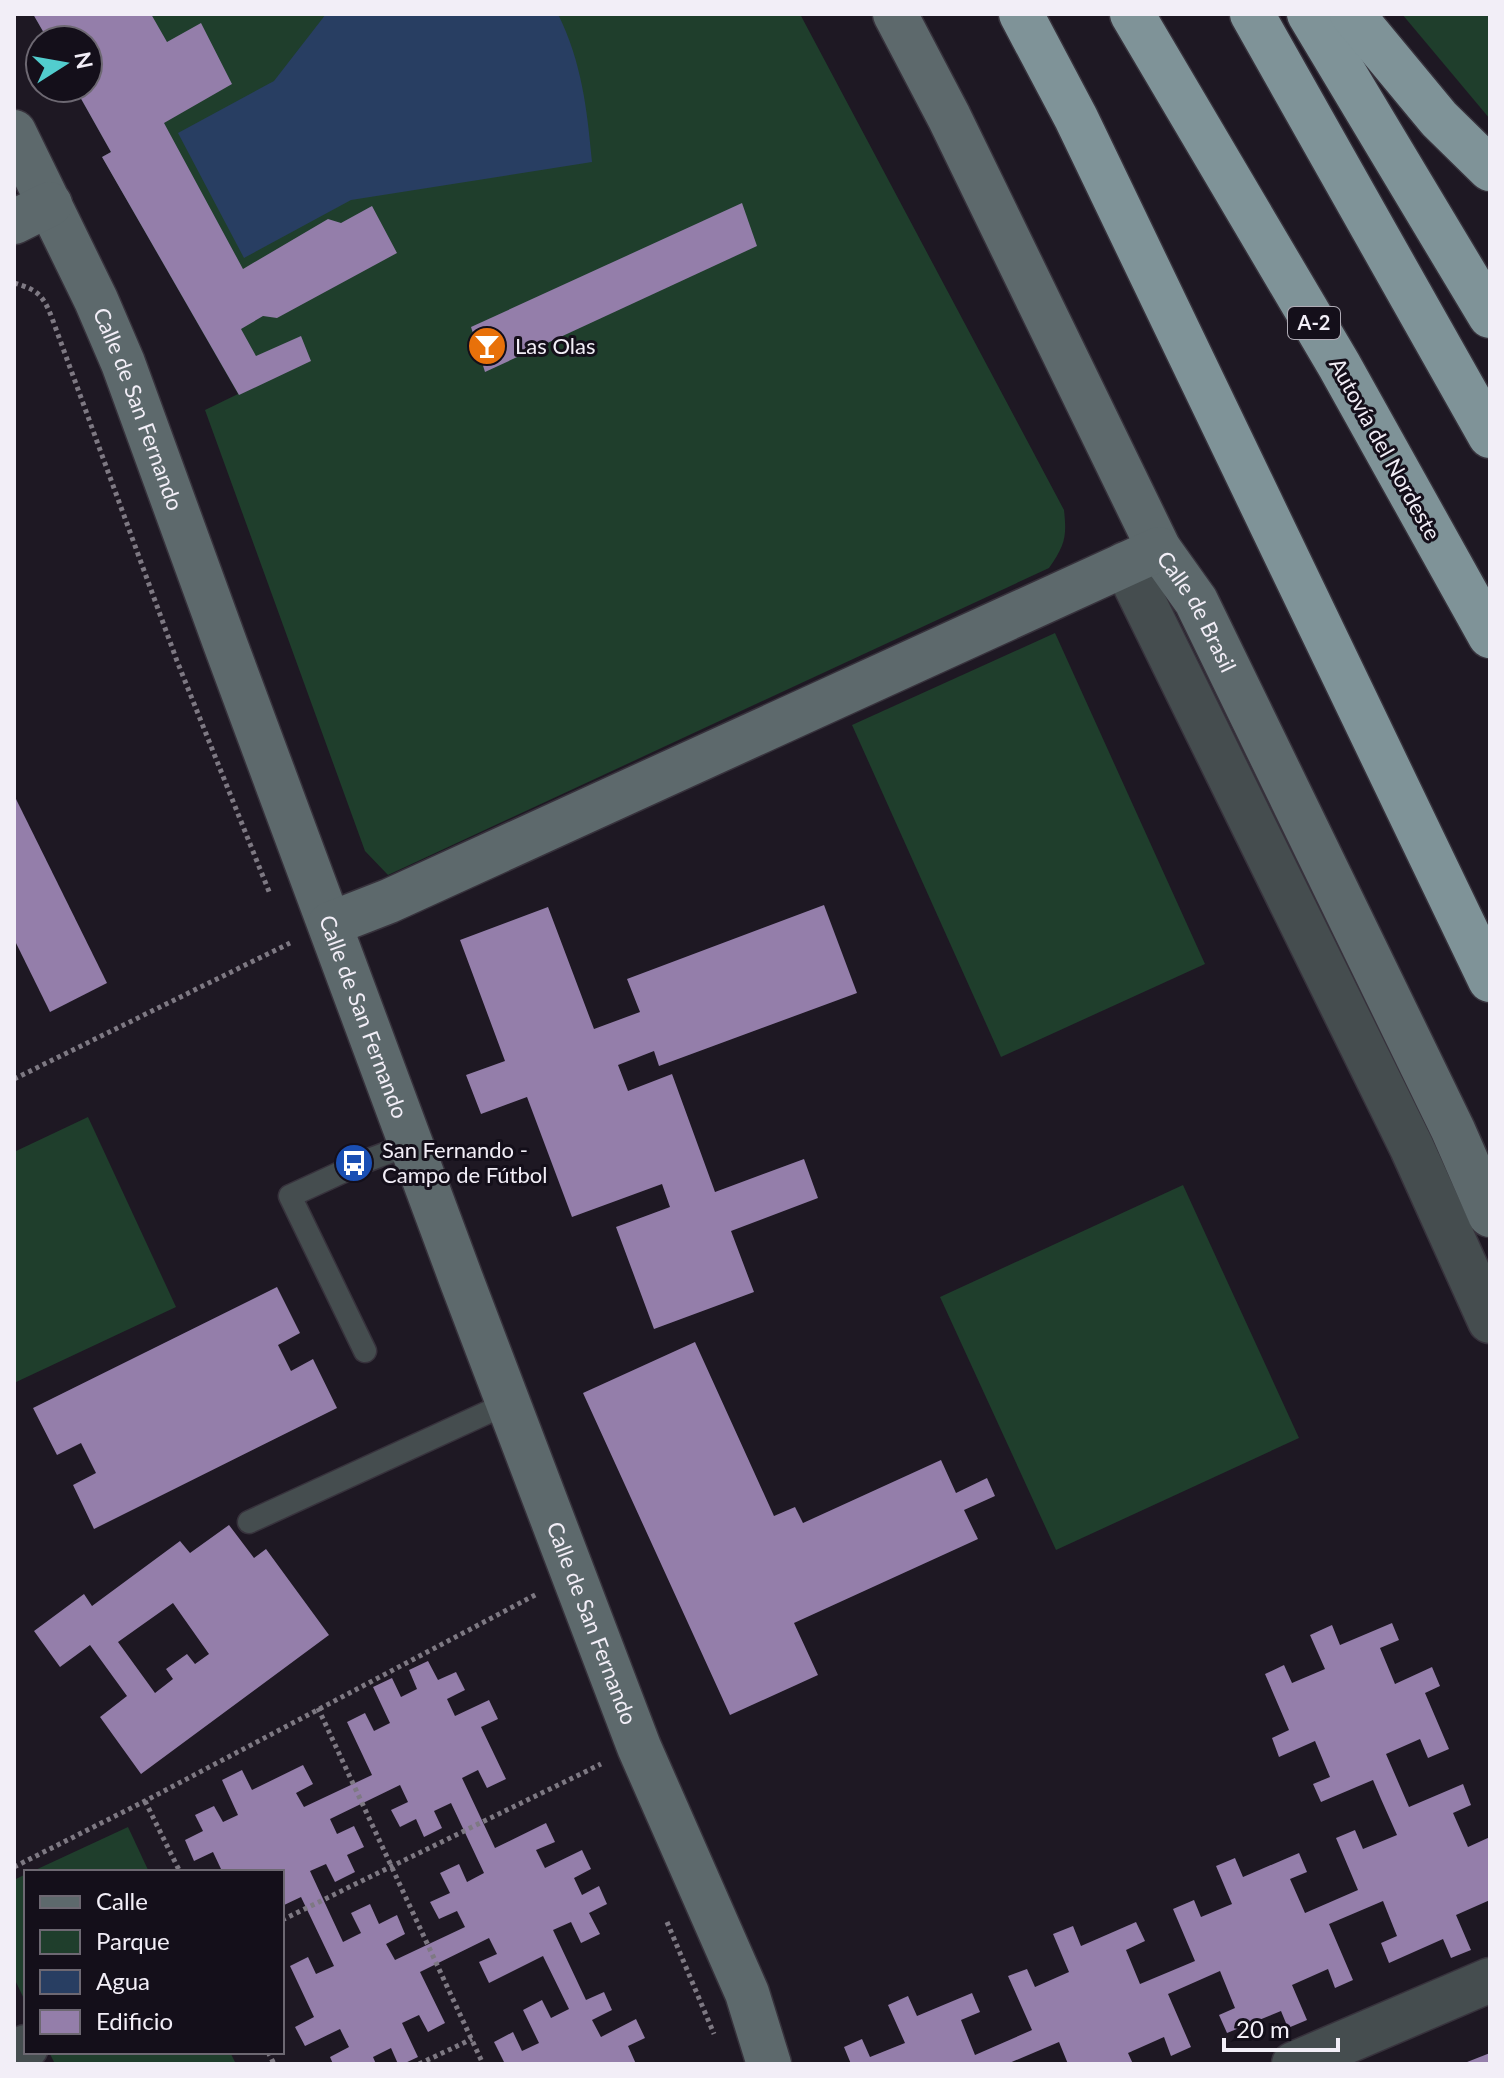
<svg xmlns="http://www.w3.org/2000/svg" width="1504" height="2078" font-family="Lato,sans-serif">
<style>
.green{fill:#1f3e2c}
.water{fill:#283e62}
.building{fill:#947eaa;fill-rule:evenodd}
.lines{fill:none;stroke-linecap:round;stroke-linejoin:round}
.lane-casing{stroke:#37323c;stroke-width:25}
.street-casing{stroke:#37323c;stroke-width:47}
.secondary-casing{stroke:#37323c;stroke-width:47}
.highway-casing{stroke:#37323c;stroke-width:47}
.path{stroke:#7e7983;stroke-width:5;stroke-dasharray:4 4;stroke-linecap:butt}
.lane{stroke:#454d4f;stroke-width:22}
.street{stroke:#454d4f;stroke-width:44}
.secondary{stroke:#5d696c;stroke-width:44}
.highway{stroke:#7f9398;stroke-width:44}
.labels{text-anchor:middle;stroke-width:6;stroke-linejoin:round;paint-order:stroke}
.shield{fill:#140f1a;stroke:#afabb5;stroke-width:2}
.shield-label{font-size:20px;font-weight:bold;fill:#f2eef7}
.poi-label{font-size:22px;fill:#f2eef7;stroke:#140f1a;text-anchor:start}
.street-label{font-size:22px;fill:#f2eef7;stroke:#140f1a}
</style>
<rect width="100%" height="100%" fill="#1e1823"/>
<g class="green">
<path d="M33,14H800L1064,510C1067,537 1065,545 1049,568L388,875L365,851L205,410L238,394L102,157L111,152L75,88H88V40H48Z"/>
<polygon points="1402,14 1490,14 1490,119"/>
<polygon points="1055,633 1205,964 1001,1057 852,725"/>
<polygon points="88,1117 176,1307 14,1383 14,1152"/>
<polygon points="1183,1185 1299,1438 1056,1550 940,1297"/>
<polygon points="128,1827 149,1872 31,1872"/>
<polygon points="26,1874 26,2003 14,1978 14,1880"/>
<polygon points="49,2052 230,2052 236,2064 55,2064"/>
</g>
<path class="water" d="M326,14H558C582,63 587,109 592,162L351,200L244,258L178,133L274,81Z"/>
<g class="building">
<polygon points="33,14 151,14 167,42 201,23 232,84 164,123 243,269 328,219 341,223 372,206 397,253 277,318 263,316 241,329 256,356 301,336 311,361 239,395 102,157 111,152 75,88 88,88 88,40 48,40"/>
<polygon points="742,203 757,246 485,372 471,327"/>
<polygon points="14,795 107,983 50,1012 14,939"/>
<polygon points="824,905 857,993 659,1066 654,1051 618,1065 628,1091 672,1074 715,1192 804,1159 818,1198 731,1231 754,1292 654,1329 616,1227 670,1207 662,1184 572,1217 527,1097 481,1114 466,1075 505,1061 460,940 548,907 594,1029 640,1012 627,979"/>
<polygon points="277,1287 300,1333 278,1345 291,1371 313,1359 337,1408 94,1529 73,1485 96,1473 81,1443 57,1455 33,1408"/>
<polygon points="695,1342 774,1516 795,1507 803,1523 941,1460 956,1493 987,1478 995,1496 964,1510 978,1539 794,1623 818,1675 730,1715 583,1393"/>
<path d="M229,1525L254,1558L266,1549L329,1635L141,1774L100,1717L127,1696L90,1645L60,1667L34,1631L84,1594L92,1606L180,1541L190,1553ZM173,1603L209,1654L195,1664L187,1654L166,1669L173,1679L155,1693L118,1642Z"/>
<polygon points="1392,1623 1399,1640 1380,1648 1395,1684 1432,1667 1440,1686 1425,1693 1449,1749 1428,1758 1420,1739 1386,1754 1409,1807 1463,1784 1471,1805 1453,1813 1468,1847 1490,1837 1490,1900 1456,1915 1471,1950 1451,1958 1443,1939 1389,1963 1381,1943 1397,1936 1383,1901 1329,1924 1353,1980 1335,1988 1328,1969 1292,1985 1307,2020 1288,2028 1281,2011 1227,2033 1219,2015 1235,2008 1220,1971 1168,1994 1191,2047 1171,2056 1164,2037 1128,2053 1133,2064 1068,2064 1059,2042 1007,2064 851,2064 844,2047 862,2039 870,2057 905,2043 888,2005 908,1996 917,2016 972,1993 980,2012 961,2020 975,2055 1032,2030 1008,1976 1027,1969 1035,1987 1069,1972 1053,1934 1073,1926 1081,1946 1136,1922 1145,1941 1126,1950 1140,1984 1195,1961 1173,1909 1194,1900 1201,1917 1232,1904 1216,1866 1235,1858 1243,1877 1299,1853 1307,1872 1290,1879 1305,1913 1358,1890 1336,1838 1355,1830 1363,1849 1397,1835 1381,1799 1373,1780 1321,1802 1313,1784 1330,1777 1315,1741 1279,1757 1272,1738 1289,1730 1265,1674 1284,1665 1292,1683 1325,1669 1310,1635 1332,1625 1340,1645"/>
<path d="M428,1661L438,1680L456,1672L465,1690L447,1699L455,1716L489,1700L498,1719L481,1727L506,1779L487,1788L478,1770L462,1778L495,1848L546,1823L555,1842L536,1850L545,1868L582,1850L591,1869L574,1878L582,1895L599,1886L607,1904L589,1913L600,1934L581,1943L571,1922L553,1930L586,2000L604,1992L612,2010L592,2020L601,2037L636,2019L645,2038L628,2046L636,2064H505L494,2042L513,2032L522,2051L539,2043L523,2010L542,2000L551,2018L569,2009L543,1956L489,1983L479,1962L497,1954L489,1938L420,1972L445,2023L428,2032L419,2015L402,2023L418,2057L403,2064H398L391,2048L373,2057L376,2064H333L330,2057L349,2047L340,2029L305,2046L295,2027L314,2017L290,1966L308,1957L316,1974L334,1966L301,1897L282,1906V1872H215L221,1869L213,1852L194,1861L185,1840L203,1831L195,1815L214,1806L223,1822L238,1815L222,1780L242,1770L252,1790L303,1765L313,1784L296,1793L304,1807L372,1775L347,1722L365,1713L374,1731L390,1723L373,1687L392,1678L401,1697L417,1689L409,1670ZM400,1785L408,1802L391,1810L400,1827L416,1819L424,1837L442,1828L434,1811L451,1803L484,1873L467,1882L459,1864L440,1873L450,1893L430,1902L439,1919L457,1911L465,1927L395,1960L386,1944L405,1934L397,1915L379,1924L370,1904L351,1913L361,1933L343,1942L310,1871L326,1864L335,1882L355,1872L347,1855L364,1847L354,1826L337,1834L330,1819Z"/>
<polygon points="1490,2053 1490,2064 1462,2064"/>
</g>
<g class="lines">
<g class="lane-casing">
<g id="lane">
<polyline points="365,1351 290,1196 366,1161 411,1144"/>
<polyline points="249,1522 508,1403"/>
</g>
</g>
<g class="street-casing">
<g id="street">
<polyline points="1125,564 1412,1148 1490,1321"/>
<polyline points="14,2053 26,2047"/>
<polyline points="1294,2064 1490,1980"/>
</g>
</g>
<g class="secondary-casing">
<g id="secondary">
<path id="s1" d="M895,14L949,117L1159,549L1196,601L1453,1130L1490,1215"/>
<path id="s2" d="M14,132L96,300L123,363L226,646L461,1279L639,1747L747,1993L769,2064"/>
<polyline points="14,222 50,204"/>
<polyline points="330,924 389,901 1159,549"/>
</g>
</g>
<g class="highway-casing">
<g id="highway">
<polyline points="1021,14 1076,118 1490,980"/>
<polyline points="1132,14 1339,365 1490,636"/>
<polyline points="1252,14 1490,436"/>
<polyline points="1309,14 1490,316"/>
<polyline points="1352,14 1439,119 1490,169"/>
</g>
</g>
<g class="path">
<path d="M14,283C38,290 43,295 52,318L177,661L270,894"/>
<polyline points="14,1079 290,943"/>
<polyline points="318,1708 483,2064"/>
<polyline points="145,1801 180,1872"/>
<polyline points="14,1867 145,1801 537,1594"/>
<polyline points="282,1920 601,1764"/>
<polyline points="667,1922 714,2034"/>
<polyline points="268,2052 274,2064"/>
<polyline points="419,2064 472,2039"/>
</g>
<use href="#lane" class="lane"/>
<use href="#street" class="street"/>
<use href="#secondary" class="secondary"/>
<use href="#highway" class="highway"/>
</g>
<defs>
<g id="bar-disc" transform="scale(2)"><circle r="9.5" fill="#e8710a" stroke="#140f1a"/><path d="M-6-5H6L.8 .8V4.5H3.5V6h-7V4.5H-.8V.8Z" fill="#fff"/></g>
<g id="bus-disc" transform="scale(2)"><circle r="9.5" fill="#1a4fb4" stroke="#140f1a"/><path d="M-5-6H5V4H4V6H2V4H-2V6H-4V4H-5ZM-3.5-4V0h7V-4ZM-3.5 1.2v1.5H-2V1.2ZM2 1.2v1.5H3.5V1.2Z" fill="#fff"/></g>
</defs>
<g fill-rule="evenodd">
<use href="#bar-disc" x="487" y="346"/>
<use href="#bus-disc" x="354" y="1163"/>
</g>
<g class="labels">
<rect class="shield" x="1288" y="307" width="52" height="32" rx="6"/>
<g class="shield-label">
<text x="1314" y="330">A-2</text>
</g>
<g class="poi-label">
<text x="515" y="354">Las Olas</text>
<text x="382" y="1158">San Fernando -<tspan x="382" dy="25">Campo de Fútbol</tspan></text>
</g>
<g class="street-label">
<text dy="8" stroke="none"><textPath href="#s2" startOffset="304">Calle de San Fernando</textPath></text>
<text transform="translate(1385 449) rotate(61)" y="8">Autovía del Nordeste</text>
<text dy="8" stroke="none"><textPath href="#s1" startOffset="670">Calle de Brasil</textPath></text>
<text dy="8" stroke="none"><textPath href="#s2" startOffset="952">Calle de San Fernando</textPath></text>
<text dy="8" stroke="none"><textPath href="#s2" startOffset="1600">Calle de San Fernando</textPath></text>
</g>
</g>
<rect width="1504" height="2078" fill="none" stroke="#f2eef7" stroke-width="32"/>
<rect x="24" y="1870" width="260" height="184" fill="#140f1a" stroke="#6d6872" stroke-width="2"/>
<rect x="40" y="1896" width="40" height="12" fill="#5d696c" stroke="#6d6872" stroke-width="2"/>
<text x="96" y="1910" font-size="24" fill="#f2eef7">Calle</text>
<rect x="40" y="1930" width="40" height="24" fill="#1f3e2c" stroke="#6d6872" stroke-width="2"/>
<text x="96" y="1950" font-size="24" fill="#f2eef7">Parque</text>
<rect x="40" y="1970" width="40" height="24" fill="#283e62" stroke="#6d6872" stroke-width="2"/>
<text x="96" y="1990" font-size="24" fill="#f2eef7">Agua</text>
<rect x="40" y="2010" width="40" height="24" fill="#947eaa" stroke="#6d6872" stroke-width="2"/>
<text x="96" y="2030" font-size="24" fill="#f2eef7">Edificio</text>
<g transform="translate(64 64) rotate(79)"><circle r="38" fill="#140f1a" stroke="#6d6872" stroke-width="2"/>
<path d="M0-6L14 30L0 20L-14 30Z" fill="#52cdce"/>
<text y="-12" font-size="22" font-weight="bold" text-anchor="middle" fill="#f2eef7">N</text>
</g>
<path d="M1224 2038v12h114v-12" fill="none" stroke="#f2eef7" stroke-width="4"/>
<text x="1236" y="2038" font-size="24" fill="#f2eef7" stroke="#140f1a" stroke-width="6" paint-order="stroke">20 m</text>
</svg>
